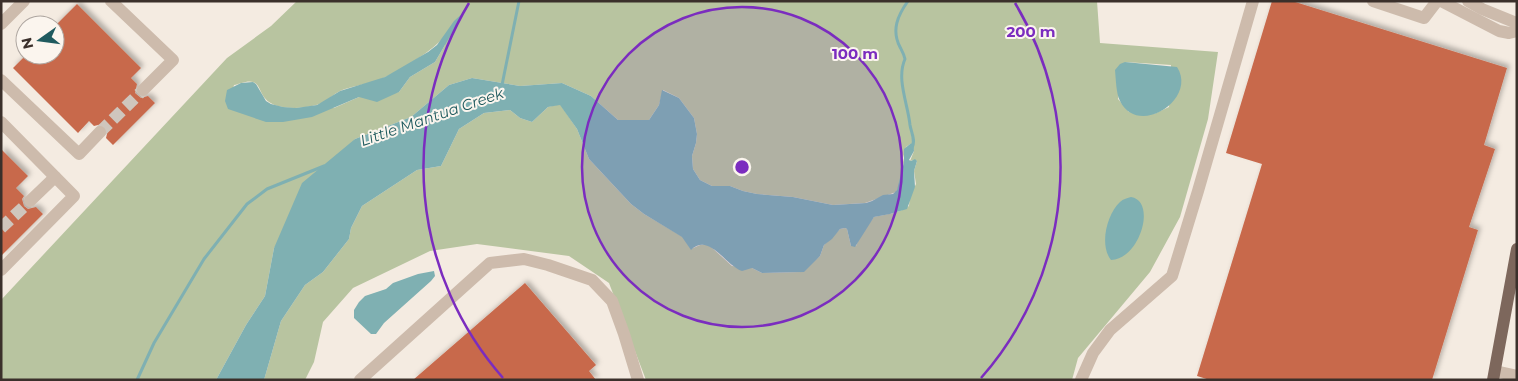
<svg xmlns="http://www.w3.org/2000/svg" width="1518" height="381" font-family="Montserrat,sans-serif">
<style>
.green{fill:#b8c4a0;fill-rule:evenodd}
.water{fill:#7fb0b2}
.lines{fill:none;stroke-linecap:round;stroke-linejoin:round}
.stream{stroke:#7fb0b2;stroke-width:3}
.building{fill:#c8694b;filter:url(#shadow)}
.minor-tunnel{stroke:#cfc6bd;stroke-width:12;stroke-dasharray:12 6;stroke-linecap:butt}
.minor{stroke:#cdbbac;stroke-width:12}
.major{stroke:#7d675c;stroke-width:12}
.ring{fill:none;stroke:#7b2cbf;stroke-width:2.5}
.labels{text-anchor:middle;stroke-width:4;stroke-linejoin:round;paint-order:stroke}
.water-label{font-size:15px;font-style:italic;fill:#1f5a5e;stroke:#fbf5ee}
.centre{fill:#7b2cbf;stroke:#fbf5ee;stroke-width:2.5}
.ring-label{font-size:15px;text-anchor:middle;font-weight:bold;fill:#7b2cbf;stroke:#fbf5ee;stroke-width:4;stroke-linejoin:round;paint-order:stroke}
</style>
<defs>
<filter id="shadow"><feDropShadow dx="3" dy="-3" stdDeviation="2.5" flood-color="#0004"/></filter>
</defs>
<rect width="100%" height="100%" fill="#f4ebe1"/>
<path class="green" d="M297,1H1097L1100,43L1218,52L1208,119L1180,217L1150,272L1078,358L1072,380H646L609,283L569,256L477,244L430,251L353,288L323,322L314,362L305,380H264L281,321L305,285L323,272L349,239L351,228L362,206L417,170L441,166L459,129L484,113L510,110L520,118L532,122L548,107L560,104L577,129L589,159L631,204L644,214L683,237L691,249L700,245H709L732,266L752,268L762,273L801,272L820,256L824,245L840,229L845,228L847,229L851,246H856L861,234L874,217C886,214 898,214 909,206L910,196L916,184L914,171L917,161L914,160L910,161L914,151L910,144L906,147L903,158L904,162L899,186L896,192L865,203L833,205L793,197L757,194L743,191L730,186H712L700,180L693,169L692,156L696,143L697,134L694,118L679,98L663,90L659,105L649,120H618L591,96L562,83L520,86L472,78L449,85L411,117L355,139L274,248L265,296L246,325L216,380H1V300L227,58L271,26ZM443,38L445,45L435,62L410,77L399,92L359,97L334,108L228,109L234,85C239,84 248,80 253,82C263,85 258,104 283,107C296,109 311,108 324,102C329,99 334,94 340,91C351,86 364,85 376,81C395,74 430,53 443,38ZM1125,62L1171,65L1169,107L1154,114L1129,112L1118,99Z"/>
<g class="water">
<polygon points="465,11 435,62 410,77 399,92 377,102 359,97 312,117 283,122 266,122 228,109 225,101 227,90 241,83 253,82 256,84 266,101 271,104 283,107 296,108 317,105 340,91 385,77 428,52 437,45 454,21"/>
<path d="M1125,62L1177,67C1198,99 1138,138 1120,101C1116,93 1116,80 1115,70L1120,64Z"/>
<path d="M472,78L520,86L562,83L591,96L618,120H649L659,105L662,90L679,98L694,118L697,134L696,143L692,156L693,169L700,180L712,186H730L743,191L757,194L793,197L833,205L866,203L872,201L883,195L893,194L897,190L904,162V149L910,144L913,143L914,151L909,160L911,161L915,159L917,161L914,171L915,187L907,209L890,214L874,217L855,247L851,246L847,229L845,228L840,229L832,239L824,245L820,256L804,272L762,273L752,268L742,271C726,266 709,232 691,250L682,237L644,214L631,204L589,159L577,129L560,105L548,107L532,122L520,118L510,110L484,113L459,129L441,166L417,170L362,206L351,228L349,239L323,272L305,285L281,321L264,380H216L246,325L265,296L274,248L302,183L355,139L411,117L449,85Z"/>
<path d="M1131,197C1157,201 1140,259 1111,260C1099,245 1107,214 1120,202C1123,199 1128,198 1131,197Z"/>
<polygon points="434,271 435,276 431,281 384,323 376,334 371,334 354,318 354,310 359,302 365,296 386,289 393,283 418,274"/>
</g>
<g class="lines">
<g class="stream">
<path d="M908,1C898,15 891,30 900,47C902,51 904,54 905,59C896,79 908,104 910,125C911,132 916,140 912,148"/>
<polyline points="502,85 519,1"/>
<polyline points="137,380 154,343 204,259 247,204 267,189 324,166"/>
</g>
</g>
<g class="building">
<polygon points="1272,1 1292,1 1507,68 1484,145 1495,149 1469,227 1478,230 1432,380 1210,380 1197,376 1262,164 1226,153"/>
<polygon points="77,4 141,68 131,78 137,84 135,93 141,98 148,96 155,103 113,145 106,138 108,130 102,124 94,126 89,121 78,133 13,68 26,55 55,55 55,26"/>
<polygon points="1,149 28,176 16,188 24,196 22,199 24,206 28,209 36,207 43,214 1,256"/>
<polygon points="525,283 596,365 589,371 596,380 413,380"/>
</g>
<g class="lines">
<g class="minor-tunnel">
<polyline points="100,132 143,90"/>
<polyline points="1,228 30,201"/>
</g>
<g class="minor">
<polyline points="111,1 173,60 143,90"/>
<polyline points="1373,1 1424,18 1437,1"/>
<polyline points="1441,1 1499,31 1509,33 1517,31"/>
<polyline points="1468,1 1482,9 1514,22 1517,25"/>
<polyline points="1,24 24,1"/>
<polyline points="1,80 79,154 100,132"/>
<polyline points="1,122 74,196 1,270"/>
<polyline points="30,201 55,177"/>
<polyline points="1495,371 1517,376"/>
<polyline points="360,380 490,263 524,259 548,265 592,280 612,301 624,334 638,380"/>
<polyline points="1081,380 1093,353 1110,330 1172,276 1198,191 1253,1"/>
</g>
<polyline class="major" points="1493,380 1517,249"/>
</g>
<circle cx="742" cy="167" r="160" fill="#7b2cbf" fill-opacity=".12"/>
<g class="ring">
<circle cx="742" cy="167" r="160"/>
<path d="M503 378A319 319 0 0 1 469 3M1015 3A319 319 0 0 1 981 378"/>
</g>
<g class="labels">
<g class="water-label">
<text transform="translate(432 117) rotate(-19)" y="5">Little Mantua Creek</text>
</g>
</g>
<circle cx="742" cy="167" r="8" class="centre"/>
<g class="ring-label">
<text x="1031" y="37">200 m</text>
<text x="855" y="59">100 m</text>
</g>
<rect width="1518" height="381" fill="none" stroke="#3b302b" stroke-width="5"/>
<g transform="translate(40 40) rotate(256)"><circle r="24" fill="#fbf5ee" stroke="#aea6a0"/>
<path d="M0-4L9 19L0 12L-9 19Z" fill="#1f5a5e"/>
<text y="-8" font-size="14" font-weight="bold" text-anchor="middle" fill="#3b302b">N</text>
</g>
</svg>
